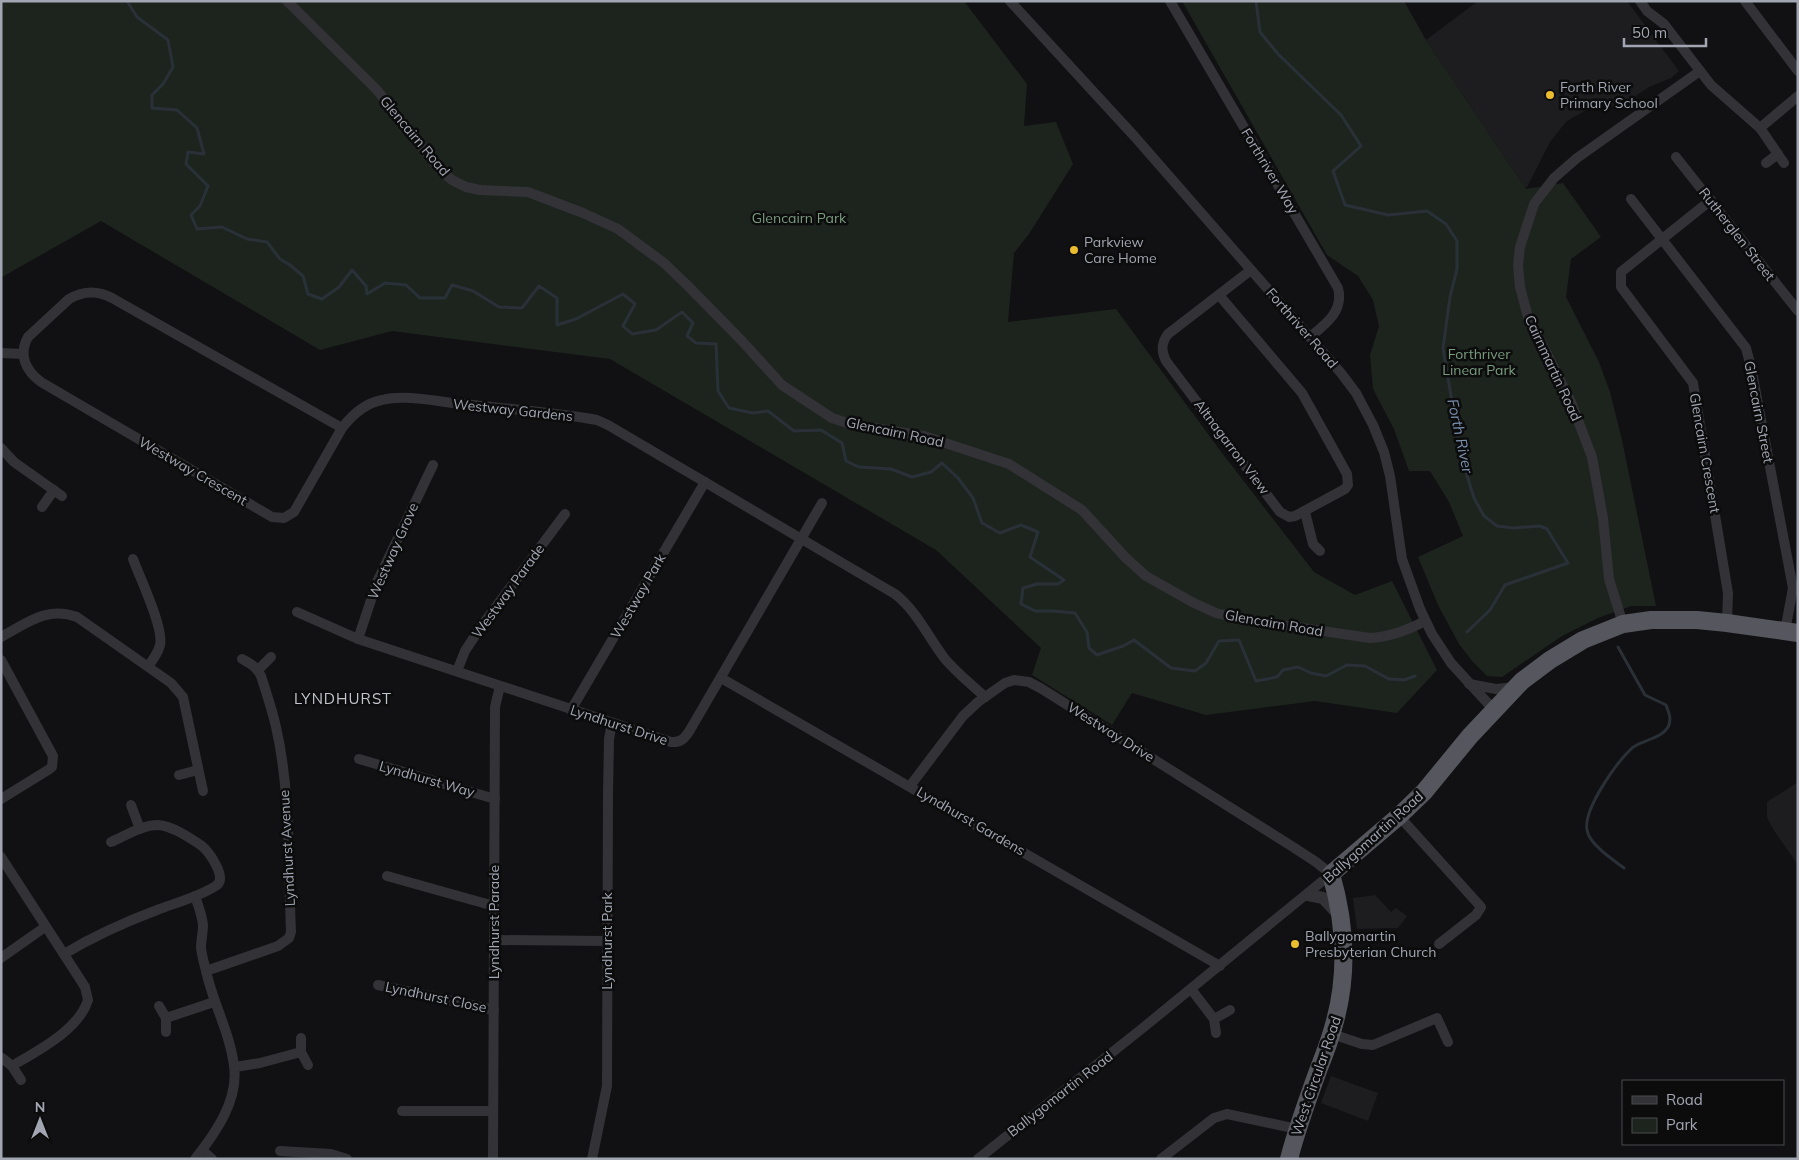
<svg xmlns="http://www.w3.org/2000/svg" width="1799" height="1160" font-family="Mulish,sans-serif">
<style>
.built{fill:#1d1d1f}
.green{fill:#1d241e}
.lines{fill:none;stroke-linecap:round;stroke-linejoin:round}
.stream{stroke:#2a3037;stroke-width:3}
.minor{stroke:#323237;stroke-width:10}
.tertiary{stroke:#323237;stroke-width:12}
.trunk{stroke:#56575e;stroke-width:18}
.poi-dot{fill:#eabd31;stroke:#0c0c0d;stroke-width:2}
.labels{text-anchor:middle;stroke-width:5;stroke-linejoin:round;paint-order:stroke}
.poi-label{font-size:14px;fill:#a2a6b2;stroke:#0c0c0d;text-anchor:start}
.street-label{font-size:14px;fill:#a2a6b2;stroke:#0c0c0d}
.park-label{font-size:14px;fill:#7a9d7f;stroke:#0c0c0d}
.water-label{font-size:15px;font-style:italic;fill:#7a90ad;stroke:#0c0c0d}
.neighbourhood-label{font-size:15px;letter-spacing:1px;fill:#c3c5ce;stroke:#0c0c0d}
</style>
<rect width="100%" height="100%" fill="#111012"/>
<g class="built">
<polygon points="1478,1 1627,1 1679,71 1671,78 1649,87 1625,103 1614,106 1592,107 1567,121 1550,142 1526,189 1426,40"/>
<polygon points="1798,782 1798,865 1773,829 1767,817 1767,802"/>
<polygon points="1375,895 1391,912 1396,908 1407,916 1398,928 1357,929 1353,898"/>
<polygon points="1331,1076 1378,1093 1368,1121 1321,1103"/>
</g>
<g class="green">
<polygon points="1,1 964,1 1027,84 1024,126 1056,122 1073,164 1029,234 1014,253 1008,322 1116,309 1219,449 1314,572 1355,595 1392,581 1437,670 1397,713 1315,701 1206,715 1132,693 1112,725 1032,675 1041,648 936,550 610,359 392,331 320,350 101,221 2,277"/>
<polygon points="1182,1 1404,1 1426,40 1526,189 1563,183 1601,237 1571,259 1566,297 1599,362 1610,392 1622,440 1656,606 1631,606 1598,618 1562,636 1502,677 1487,676 1472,661 1459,644 1438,605 1418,557 1463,536 1449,502 1430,471 1409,471 1394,429 1373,389 1370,355 1379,326 1373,300 1358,276 1327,255"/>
</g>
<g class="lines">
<g class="stream">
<polyline points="127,1 137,17 168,40 173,67 163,84 152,95 152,108 177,110 197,128 204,154 188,152 186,164 208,186 200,206 191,215 197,229 222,227 247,239 267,242 280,259 290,265 303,276 308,294 322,299 339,287 352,270 366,286 367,294 385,283 406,285 420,298 445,298 452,285 473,291 499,307 522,308 539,286 557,298 557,325 576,319 623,294 635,304 623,326 632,334 656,330 682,312 693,323 687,336 696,343 716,344 718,391 729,408 753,413 768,411 794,431 821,430 842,443 846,461 859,467 891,469 912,477 931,472 942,463 958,478 973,498 982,523 1000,533 1021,525 1038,532 1030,557 1064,580 1058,584 1037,584 1023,588 1021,604 1035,611 1053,611 1075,613 1087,632 1089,648 1097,655 1123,646 1134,640 1171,668 1195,671 1206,663 1219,641 1239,640 1256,681 1277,677 1283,670 1298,667 1311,673 1326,676 1347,665 1365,666 1389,679 1404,680 1415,676"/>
<polyline points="1256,1 1260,32 1278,54 1341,115 1361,146 1333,171 1345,205 1388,215 1427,211 1446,224 1457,241 1457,269 1450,297 1443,348 1461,456 1474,498 1484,516 1497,526 1514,528 1540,526 1547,529 1568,563 1505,585 1490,610 1467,632"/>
<path d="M1618,647L1645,695L1666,705C1669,713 1672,719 1668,727C1661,739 1642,740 1632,748C1617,762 1583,809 1587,830C1589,844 1613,860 1624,868"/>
</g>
<g class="minor">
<path d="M287,1L377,90L440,170L452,180L466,187L480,190L528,192L583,213L618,229L664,263L686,284L742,341L782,385L832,418L850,424L924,436L1009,464L1082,510L1126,558L1146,576L1192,602L1216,613L1241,619L1370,638C1390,637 1408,630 1425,621"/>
<polyline points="1010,1 1135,137 1293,318 1341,373 1356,393 1373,425 1384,452 1390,476 1402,559 1420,609 1432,634 1451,663 1494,710"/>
<path d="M1170,1L1338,288C1344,311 1326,324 1310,337"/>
<polyline points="1640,1 1647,11 1664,24 1711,85 1760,128 1784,163"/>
<polyline points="1745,1 1798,71"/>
<polyline points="1760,128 1798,96"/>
<polyline points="1676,157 1798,311"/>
<polyline points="1766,163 1778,154"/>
<polyline points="1631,199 1746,348 1751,367 1793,588 1785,631"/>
<polyline points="1711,200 1621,272 1621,287 1693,383 1728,593 1727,623"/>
<path d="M1219,295L1302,393L1347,474L1348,485L1345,489L1295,516L1289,517L1280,512L1166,361C1161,351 1161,343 1168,334L1251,270"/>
<polyline points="1,353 23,354"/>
<path d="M342,428L294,512L284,518L272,517L41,382C26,371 18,355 28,337L69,299C83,291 97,290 112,298L342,428C352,415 366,403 382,400C406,394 439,402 463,404C507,409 553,412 597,420L608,425L895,594C917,611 928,637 945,659C957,673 972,685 985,697"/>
<polyline points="1,448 14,462 62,496"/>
<polyline points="42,507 54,490"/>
<polyline points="1305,512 1313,544 1320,551"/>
<path d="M133,559C140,578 164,628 160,645C158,653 153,660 148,666"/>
<path d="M297,612L358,639L671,742C681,743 685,738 690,730L822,503"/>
<polyline points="1623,624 1609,579 1603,518 1592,457 1571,402 1543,346 1529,321 1520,287 1518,265 1520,247 1534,204 1554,178 1577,158 1700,71"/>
<path d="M1,637C27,623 47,606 77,617L171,683L183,697L203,791"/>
<polyline points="358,639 377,582 433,465"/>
<polyline points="1,660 53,756 52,767 48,770 1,799"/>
<polyline points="258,670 271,657"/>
<polyline points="457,671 465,651 480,628 565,514"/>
<polyline points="721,678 1220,966"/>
<polyline points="1469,684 1496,689 1515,687"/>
<polyline points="571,710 705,482"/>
<polyline points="359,759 495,799"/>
<polyline points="179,775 198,770"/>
<polyline points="910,786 963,716 978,702 1005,683 1014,680 1029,682 1042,689 1293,847 1316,862 1331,874 1144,1027 978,1159"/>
<polyline points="131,805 140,829"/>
<polyline points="1399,816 1481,907 1476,915 1439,944"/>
<path d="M1,857L76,973L85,987L88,1000C79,1030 37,1051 12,1066"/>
<polyline points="387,876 494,906"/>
<path d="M195,896C198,905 202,915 203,925C203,933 201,940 201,948C202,956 204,963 206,971C213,1003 230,1033 234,1066C239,1100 215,1134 195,1159"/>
<polyline points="494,940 607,941"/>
<path d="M64,954C94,936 125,922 157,910C175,903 202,896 217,885C227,877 209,852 202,846C190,838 173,826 158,825C142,825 125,836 111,842"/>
<polyline points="1,958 45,927"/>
<path d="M206,971L278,946L289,938L291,932C288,865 291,792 276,727C272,709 266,692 261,676C257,667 251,664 242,659"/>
<polyline points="378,985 494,1010"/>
<polyline points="1191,989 1214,1019"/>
<polyline points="159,1006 166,1018 214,1002"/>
<polyline points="166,1032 166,1018"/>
<polyline points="1216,1033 1214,1019 1230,1010"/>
<polyline points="1332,1034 1362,1044 1373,1045 1437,1018 1448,1042"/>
<polyline points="301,1038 301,1052"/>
<polyline points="2,1058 12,1066 21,1080"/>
<polyline points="235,1067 260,1063 301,1052 308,1065"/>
<polyline points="402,1111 493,1111"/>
<polyline points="202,1150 212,1159"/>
<polyline points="280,1151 331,1154 347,1159"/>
<polyline points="493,1159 495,707 500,686"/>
<polyline points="592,1159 607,1086 608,793 609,739 612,723"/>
<polyline points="1161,1159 1214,1118 1227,1114 1297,1129"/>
</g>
<polyline class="tertiary" points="1308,895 1323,898 1341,917"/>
<path class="trunk" d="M1289,1159C1297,1128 1308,1098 1319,1068C1325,1053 1331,1037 1335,1021C1348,973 1345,922 1331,874L1399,816L1424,792L1470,736L1522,681L1550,660L1583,640L1623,624L1651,620H1697L1727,623L1798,633"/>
</g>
<g class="poi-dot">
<circle cx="1550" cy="95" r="5"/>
<circle cx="1074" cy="250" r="5"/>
<circle cx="1295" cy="944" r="5"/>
</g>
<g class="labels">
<g class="poi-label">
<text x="1560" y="92">Forth River<tspan x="1560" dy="16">Primary School</tspan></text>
<text x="1084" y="247">Parkview<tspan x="1084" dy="16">Care Home</tspan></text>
<text x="1305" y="941">Ballygomartin<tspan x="1305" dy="16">Presbyterian Church</tspan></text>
</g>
<g class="street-label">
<text transform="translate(415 136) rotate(50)" y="5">Glencairn Road</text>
<text transform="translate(1270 171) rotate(59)" y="5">Forthriver Way</text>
<text transform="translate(1737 234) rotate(52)" y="5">Rutherglen Street</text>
<text transform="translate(1302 328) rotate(49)" y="5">Forthriver Road</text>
<text transform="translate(1553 368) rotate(65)" y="5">Cairnmartin Road</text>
<text transform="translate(513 410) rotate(6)" y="5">Westway Gardens</text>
<text transform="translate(1759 412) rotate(79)" y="5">Glencairn Street</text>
<text transform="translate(895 432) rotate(12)" y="5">Glencairn Road</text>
<text transform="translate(1232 447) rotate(53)" y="5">Altnagarron View</text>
<text transform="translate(1705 453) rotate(80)" y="5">Glencairn Crescent</text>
<text transform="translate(193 471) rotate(30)" y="5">Westway Crescent</text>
<text transform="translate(393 551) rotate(-66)" y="5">Westway Grove</text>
<text transform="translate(508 591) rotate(-54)" y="5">Westway Parade</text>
<text transform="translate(638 596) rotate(-60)" y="5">Westway Park</text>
<text transform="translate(1274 623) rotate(10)" y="5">Glencairn Road</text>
<text transform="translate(619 725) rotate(18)" y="5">Lyndhurst Drive</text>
<text transform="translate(1111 732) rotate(32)" y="5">Westway Drive</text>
<text transform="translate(427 779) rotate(16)" y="5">Lyndhurst Way</text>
<text transform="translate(971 821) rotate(30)" y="5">Lyndhurst Gardens</text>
<text transform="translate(1373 837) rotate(-42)" y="5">Ballygomartin Road</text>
<text transform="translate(287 848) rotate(-93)" y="5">Lyndhurst Avenue</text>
<text transform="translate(494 922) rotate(-90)" y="5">Lyndhurst Parade</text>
<text transform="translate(607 941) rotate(-90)" y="5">Lyndhurst Park</text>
<text transform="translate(436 997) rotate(12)" y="5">Lyndhurst Close</text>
<text transform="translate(1316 1076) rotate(-71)" y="5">West Circular Road</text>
<text transform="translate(1060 1094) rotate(-38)" y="5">Ballygomartin Road</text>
</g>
<g class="park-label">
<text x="799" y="223">Glencairn Park</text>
<text x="1479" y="359">Forthriver<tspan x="1479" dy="16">Linear Park</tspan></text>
</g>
<g class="water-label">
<text transform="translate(1460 436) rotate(78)" y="5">Forth River</text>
</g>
<g class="neighbourhood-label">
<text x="343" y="704">LYNDHURST</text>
</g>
</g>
<rect width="1799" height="1160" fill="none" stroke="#a2a6b2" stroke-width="5"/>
<rect x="1622" y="1080" width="162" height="65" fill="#0c0c0d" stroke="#484a4f"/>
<rect x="1632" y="1096" width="25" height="8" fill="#323237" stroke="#484a4f"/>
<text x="1666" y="1105" font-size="15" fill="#a2a6b2">Road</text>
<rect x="1632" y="1118" width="25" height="15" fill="#1d241e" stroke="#484a4f"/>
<text x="1666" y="1130" font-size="15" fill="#a2a6b2">Park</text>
<g transform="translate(40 1120)" stroke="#0c0c0d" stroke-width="4" paint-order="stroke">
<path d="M0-4L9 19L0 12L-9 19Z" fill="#a2a6b2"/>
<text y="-8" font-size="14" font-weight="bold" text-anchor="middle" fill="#a2a6b2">N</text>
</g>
<path d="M1624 38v8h82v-8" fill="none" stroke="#a2a6b2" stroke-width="2.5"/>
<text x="1632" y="38" font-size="15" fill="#a2a6b2" stroke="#0c0c0d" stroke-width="4" paint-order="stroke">50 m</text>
</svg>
